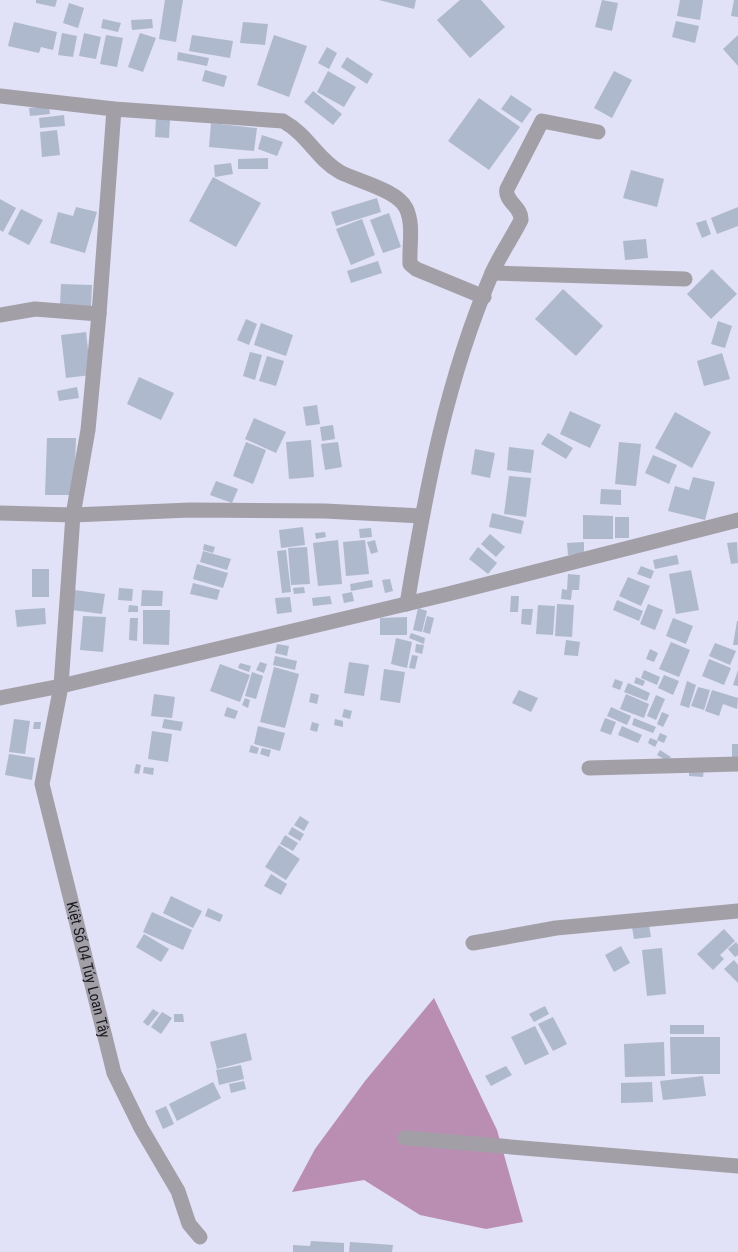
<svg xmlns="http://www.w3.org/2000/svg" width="738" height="1252" font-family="'Roboto Condensed',sans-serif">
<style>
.forest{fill:#ba8eb3}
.building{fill:#afb9cd}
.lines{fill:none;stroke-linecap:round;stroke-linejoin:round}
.minor{stroke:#a39fa7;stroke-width:15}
.labels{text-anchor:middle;stroke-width:4;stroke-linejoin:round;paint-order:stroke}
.street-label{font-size:15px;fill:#181820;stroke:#efeffd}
</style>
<rect width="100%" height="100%" fill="#e1e1f7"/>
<polygon class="forest" points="434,998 497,1130 523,1222 486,1229 420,1215 364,1180 292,1192 315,1149 365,1081"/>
<g class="building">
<polygon points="36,0 57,0 55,7 36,3"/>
<polygon points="165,0 183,0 176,42 159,39"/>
<polygon points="379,0 416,0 414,9"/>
<polygon points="460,0 481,0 505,27 470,58 437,20"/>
<polygon points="602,0 618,3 612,31 595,27"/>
<polygon points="680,0 703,0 700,20 677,16"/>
<polygon points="734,0 738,0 738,17 731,16"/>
<polygon points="69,3 84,8 78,28 63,23"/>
<polygon points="103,19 121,23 118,32 101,28"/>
<polygon points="152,19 153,28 132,30 131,20"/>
<polygon points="676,21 699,26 695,43 672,37"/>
<polygon points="14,22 57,32 53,50 41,47 39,53 8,46"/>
<polygon points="243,22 268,24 265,45 240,43"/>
<polygon points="62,33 77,36 73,57 58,55"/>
<polygon points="84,33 101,37 96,59 79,56"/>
<polygon points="140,33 156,38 143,72 128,67"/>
<polygon points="106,35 123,38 117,67 100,64"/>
<polygon points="192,35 233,41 230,58 189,51"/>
<polygon points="274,35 307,46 289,97 257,85"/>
<polygon points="738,35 738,66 723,49"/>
<polygon points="327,47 337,53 329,69 318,63"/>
<polygon points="178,52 209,58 207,66 177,60"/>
<polygon points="347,57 373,74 367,84 341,67"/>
<polygon points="205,70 227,76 224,87 202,81"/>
<polygon points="328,71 356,87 344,107 317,92"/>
<polygon points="614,71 632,80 612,118 594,108"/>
<polygon points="313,91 342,114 333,125 304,102"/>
<polygon points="511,95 532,109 522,123 501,109"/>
<polygon points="479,98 520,127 489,170 448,141"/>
<polygon points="49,106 50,114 30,116 29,108"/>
<polygon points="64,115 65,126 40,128 39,118"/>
<polygon points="156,118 170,119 169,138 155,137"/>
<polygon points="211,123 257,128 254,151 209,147"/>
<polygon points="57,130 60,155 42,157 40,132"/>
<polygon points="262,135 283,142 277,156 258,149"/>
<polygon points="268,158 268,169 238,169 238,159"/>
<polygon points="231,163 233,174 215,177 214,165"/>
<polygon points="631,170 664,179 657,207 623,198"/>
<polygon points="213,177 261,203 236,247 189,221"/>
<polygon points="377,198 381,212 336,226 331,212"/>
<polygon points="0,199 16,208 3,232 0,230"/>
<polygon points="76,207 97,212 85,253 50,243 58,212 73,216"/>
<polygon points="738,207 738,226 717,234 711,218"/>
<polygon points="21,209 43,220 29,245 8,234"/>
<polygon points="389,213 401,247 383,253 370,220"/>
<polygon points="362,219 375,255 351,265 336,229"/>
<polygon points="706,220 711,234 702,238 696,223"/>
<polygon points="646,239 648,258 625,260 623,241"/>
<polygon points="378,261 382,273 351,283 347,271"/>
<polygon points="712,269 737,294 711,319 687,294"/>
<polygon points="61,284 92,285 91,306 60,305"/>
<polygon points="563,289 603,326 576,356 535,319"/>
<polygon points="246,319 257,324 249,345 237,340"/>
<polygon points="718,321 732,326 725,348 711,344"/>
<polygon points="261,323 293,335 286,356 254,345"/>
<polygon points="86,332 91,375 66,378 61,335"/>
<polygon points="250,352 262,355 255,380 243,376"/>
<polygon points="722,353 730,379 704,386 697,361"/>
<polygon points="267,356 284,361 276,386 259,381"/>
<polygon points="139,377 174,393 161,420 127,404"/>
<polygon points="77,387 79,398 59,401 57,391"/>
<polygon points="317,405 320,424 306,426 303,407"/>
<polygon points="570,411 601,425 590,448 560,434"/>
<polygon points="675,412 711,432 692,468 655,448"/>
<polygon points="254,418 286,432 276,453 245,439"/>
<polygon points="333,425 335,439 322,441 320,427"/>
<polygon points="548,433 573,448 566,459 541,444"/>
<polygon points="47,438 76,438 74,495 45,495"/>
<polygon points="311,440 314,477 289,479 286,442"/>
<polygon points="246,442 266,450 253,484 233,476"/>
<polygon points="338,442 342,467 325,470 321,444"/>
<polygon points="619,442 641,444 636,486 615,484"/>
<polygon points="509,447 534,450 531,473 507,470"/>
<polygon points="475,449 495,453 490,478 471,474"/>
<polygon points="653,455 677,465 669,484 645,473"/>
<polygon points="509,476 531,478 526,517 504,514"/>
<polygon points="693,477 715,482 705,520 668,511 675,486 689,490"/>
<polygon points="216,481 238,489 232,503 210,495"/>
<polygon points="601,489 621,490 621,505 600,504"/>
<polygon points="492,513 524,521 521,534 489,527"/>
<polygon points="583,515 613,516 613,539 583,539"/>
<rect x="615" y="517" width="14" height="21"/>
<polygon points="303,527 305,545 281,548 279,530"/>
<polygon points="371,528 372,537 360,538 359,529"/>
<polygon points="325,532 326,537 316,539 315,533"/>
<polygon points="490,534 505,547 496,557 481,544"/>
<polygon points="338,540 342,584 318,586 313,543"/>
<polygon points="365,540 369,574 346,576 343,542"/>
<polygon points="375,540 378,552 371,554 367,542"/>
<polygon points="584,542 584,554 568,555 567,543"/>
<polygon points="737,542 738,563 731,564 727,543"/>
<polygon points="204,544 215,547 213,553 203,550"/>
<polygon points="307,547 310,584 291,585 288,548"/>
<polygon points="478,547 497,563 488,574 469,559"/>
<polygon points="286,550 291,592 282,593 277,551"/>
<polygon points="203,551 231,559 227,570 200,562"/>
<polygon points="677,555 679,564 655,569 653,560"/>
<polygon points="197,564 228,573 223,588 193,579"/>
<polygon points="641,566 654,571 651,579 637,574"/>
<rect x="32" y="569" width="17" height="28"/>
<polygon points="691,570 699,610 676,614 669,574"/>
<polygon points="568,574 580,575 579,590 572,590 571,600 561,599 562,589 567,590"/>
<polygon points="628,577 650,586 641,606 619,596"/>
<polygon points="390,579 393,591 385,593 382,580"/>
<polygon points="372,580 373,587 351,591 350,584"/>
<polygon points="193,583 220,590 217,600 190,594"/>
<polygon points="304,587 305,593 294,594 293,588"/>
<polygon points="119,588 133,589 132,601 118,600"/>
<polygon points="74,590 105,594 102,614 72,610"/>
<polygon points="142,590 163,591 162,606 141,606"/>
<polygon points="352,592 354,601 344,603 342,594"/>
<polygon points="330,596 332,604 313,606 312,598"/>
<polygon points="511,596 519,596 518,612 510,612"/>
<polygon points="290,597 292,612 277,614 275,598"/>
<polygon points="617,600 643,611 639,621 613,610"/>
<polygon points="557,604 574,605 572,637 555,636"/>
<polygon points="648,604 663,610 655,630 640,624"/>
<polygon points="129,605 138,606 138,612 128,612"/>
<polygon points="538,605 555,606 553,635 536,634"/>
<polygon points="45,608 46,624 17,627 15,610"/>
<polygon points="418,608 427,611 422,632 413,630"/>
<polygon points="522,609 533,609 531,625 521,624"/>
<polygon points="143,610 170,610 169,645 143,644"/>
<polygon points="83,616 106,617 103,652 80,650"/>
<polygon points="427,616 434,618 430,634 423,632"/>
<polygon points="407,617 407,635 380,635 380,618"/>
<polygon points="130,618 138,618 137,641 129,640"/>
<polygon points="673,618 693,626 686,644 666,636"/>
<polygon points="737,621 738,621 738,645 733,645"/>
<polygon points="411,633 425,638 424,644 409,638"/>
<polygon points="396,638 412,642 407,668 391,664"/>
<polygon points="566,640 580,642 578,656 564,655"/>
<polygon points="671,642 690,650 679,677 659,669"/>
<polygon points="715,643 736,651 730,665 709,656"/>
<polygon points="277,644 289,646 287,656 275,653"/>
<polygon points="416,644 424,645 422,654 415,652"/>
<polygon points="650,649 658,653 654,662 646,659"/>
<polygon points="412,655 418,656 415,669 409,668"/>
<polygon points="275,656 297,661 295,670 273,665"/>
<polygon points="709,659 731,668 724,685 702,676"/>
<polygon points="260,662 267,664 264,673 256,670"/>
<polygon points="349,662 369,665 364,696 344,693"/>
<polygon points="240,663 251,666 249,672 238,668"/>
<polygon points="220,664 250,675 240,702 210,691"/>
<polygon points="274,667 299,674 285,728 260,722"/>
<polygon points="384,669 405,672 400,703 380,700"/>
<polygon points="644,670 660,677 657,685 641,678"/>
<polygon points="738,670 738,686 733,685"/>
<polygon points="252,672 263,676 256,699 245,696"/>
<polygon points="664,675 679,681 673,695 658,688"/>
<polygon points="636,677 645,681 643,686 634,683"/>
<polygon points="615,679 623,682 620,690 612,687"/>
<polygon points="687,681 696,685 689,708 680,705"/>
<polygon points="628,683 650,693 647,701 624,692"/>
<polygon points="698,687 710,690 704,710 691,706"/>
<polygon points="519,690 538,698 531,712 512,703"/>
<polygon points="712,690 738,698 737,709 723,704 719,716 705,711"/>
<polygon points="311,693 319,695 317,704 309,702"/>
<polygon points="154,694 175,697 172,718 151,716"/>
<polygon points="626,694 649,704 644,718 620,709"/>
<polygon points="656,695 665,699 656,720 647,716"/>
<polygon points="245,698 250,700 248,708 242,705"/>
<polygon points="227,707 238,711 235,719 224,716"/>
<polygon points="611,707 631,716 627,725 607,716"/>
<polygon points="344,709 352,711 350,719 342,717"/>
<polygon points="662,712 669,715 663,727 657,724"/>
<polygon points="605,718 616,722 611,735 600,731"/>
<polygon points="634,718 656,727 653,733 632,725"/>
<polygon points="14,719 30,721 25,754 9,752"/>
<polygon points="164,719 183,722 181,731 162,728"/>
<polygon points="335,719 343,721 343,727 334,725"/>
<polygon points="34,722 41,722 40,729 33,729"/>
<polygon points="312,722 319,724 317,732 310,730"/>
<polygon points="258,726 285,733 280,751 254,744"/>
<polygon points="622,726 642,735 638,743 618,735"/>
<polygon points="152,731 172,734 168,762 148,759"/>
<polygon points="660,733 667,736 664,743 657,740"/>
<polygon points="650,738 658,741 655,747 648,743"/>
<polygon points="732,744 738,744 738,758 732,757"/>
<polygon points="251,745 259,748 257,754 249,752"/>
<polygon points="262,748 271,750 269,757 260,754"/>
<polygon points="660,750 671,757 667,761 657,755"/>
<polygon points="9,754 35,758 32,780 5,775"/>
<polygon points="136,764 141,765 139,774 134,773"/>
<polygon points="144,767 154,768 153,775 143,773"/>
<polygon points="689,767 704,768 703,777 689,776"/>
<polygon points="300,816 309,822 304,831 294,825"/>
<polygon points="292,827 304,834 300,841 288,834"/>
<polygon points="285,835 298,843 293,851 280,844"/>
<polygon points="279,845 300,859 286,880 265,867"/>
<polygon points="271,874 287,884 281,895 264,886"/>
<polygon points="171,896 202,911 193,928 163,913"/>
<polygon points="208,908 223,915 220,922 205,916"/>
<polygon points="152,912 192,930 183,950 143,932"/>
<polygon points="649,925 651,937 634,939 632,927"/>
<polygon points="724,929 735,941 720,955 724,959 713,970 697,954"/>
<polygon points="144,934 169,949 161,962 136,947"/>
<polygon points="736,942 738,945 738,955 735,957 728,949"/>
<polygon points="621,946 630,963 614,972 605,955"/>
<polygon points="662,948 666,994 647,996 642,950"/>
<polygon points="734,960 738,965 738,983 724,969"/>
<polygon points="545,1006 549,1014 534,1022 529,1014"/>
<polygon points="153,1009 159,1013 148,1026 143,1022"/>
<polygon points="162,1012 172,1018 161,1034 151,1027"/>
<polygon points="174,1014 183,1014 184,1022 174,1022"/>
<polygon points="553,1017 567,1044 553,1051 538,1024"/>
<rect x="670" y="1025" width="34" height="9"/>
<polygon points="535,1026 549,1054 525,1065 511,1037"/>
<polygon points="246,1033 252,1060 217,1069 210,1042"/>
<polygon points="670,1037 720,1037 720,1074 671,1074"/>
<polygon points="664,1042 665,1076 625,1077 624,1044"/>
<polygon points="241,1065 244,1079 219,1085 216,1070"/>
<polygon points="506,1066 512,1075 491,1086 485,1076"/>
<polygon points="703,1076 706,1096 663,1100 660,1081"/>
<polygon points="244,1081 246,1089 231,1093 229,1084"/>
<polygon points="213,1082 221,1098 177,1121 169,1104"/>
<polygon points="652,1082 653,1102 621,1103 621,1083"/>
<polygon points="166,1106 174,1124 163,1129 155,1111"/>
<polygon points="311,1241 344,1243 344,1252 293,1252 293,1245 310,1246"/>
<polygon points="350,1242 393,1245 392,1252 349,1252"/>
</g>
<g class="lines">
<g class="minor">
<path d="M0,96L114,109L283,121C308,135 318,160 340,172C357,181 397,190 406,208C414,224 409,246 410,264L416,269L484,297"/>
<path id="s1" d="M114,109L99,314L88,430L73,515L61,686L42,784L114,1073L141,1128L178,1191L189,1224L200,1237"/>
<polyline points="492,273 685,279"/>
<polyline points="0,315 35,309 99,314"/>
<polyline points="0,513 73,515 190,510 325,511 422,516"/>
<path d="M407,604C426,489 446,381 492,273C500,255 512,238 521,220C522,207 504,201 507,189L542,121L598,132"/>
<polyline points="0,698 61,686 448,594 738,520"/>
<polyline points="589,768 738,764"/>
<polyline points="473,943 556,928 738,911"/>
<polyline points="405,1138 738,1166"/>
</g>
</g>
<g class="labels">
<g class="street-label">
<text dy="5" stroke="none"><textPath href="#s1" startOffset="871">Kiệt Số 04 Túy Loan Tây</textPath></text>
</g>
</g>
</svg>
